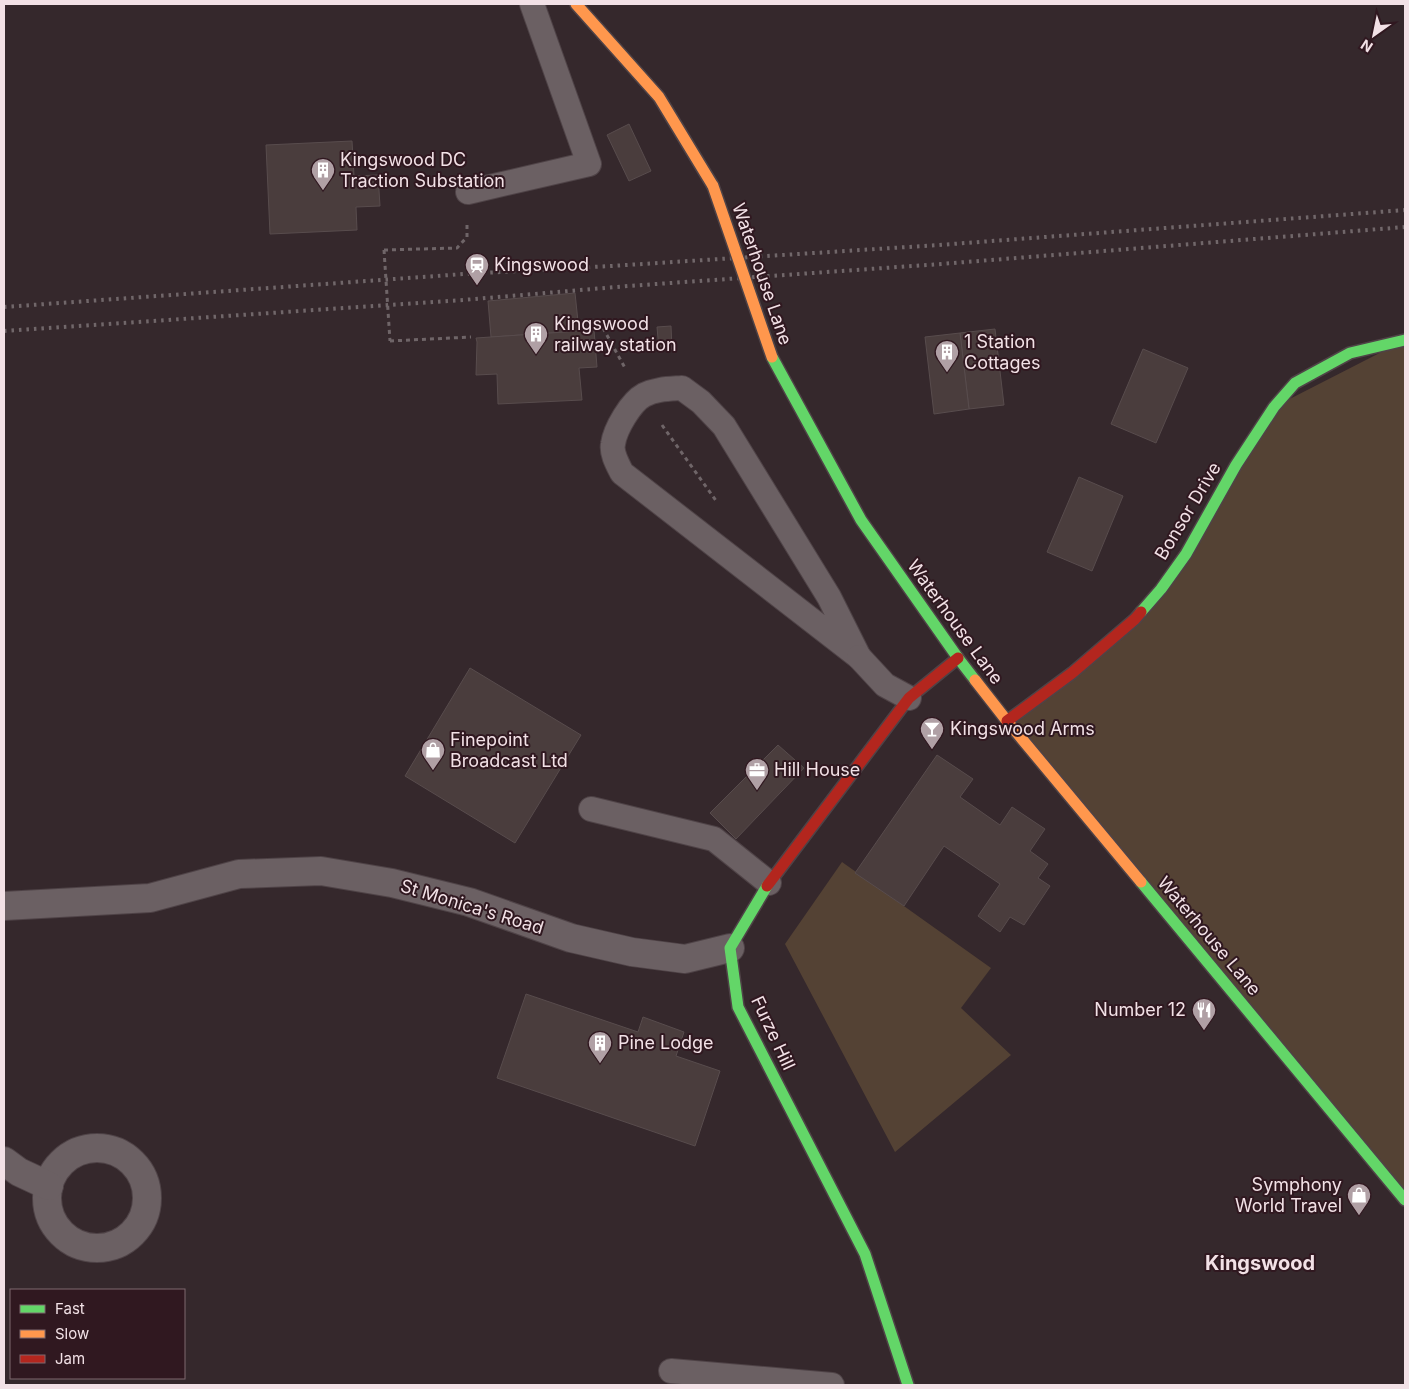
<svg xmlns="http://www.w3.org/2000/svg" width="1409" height="1389" font-family="Inter,sans-serif">
<style>
.green{fill:#544234}
.building{fill:#4a3d3d;stroke:#584c4d}
.lines{fill:none;stroke-linecap:round;stroke-linejoin:round}
.lane-casing{stroke:#4f4347;stroke-width:26}
.street-casing{stroke:#4f4347;stroke-width:30}
.fast-casing{stroke:#4f4347;stroke-width:14}
.slow-casing{stroke:#4f4347;stroke-width:14}
.jam-casing{stroke:#4f4347;stroke-width:14}
.path{stroke:#6f6568;stroke-width:3;stroke-dasharray:4 4;stroke-linecap:butt}
.lane{stroke:#6b6063;stroke-width:24}
.street{stroke:#6b6063;stroke-width:28}
.fast{stroke:#63d668;stroke-width:11}
.slow{stroke:#ff974d;stroke-width:11}
.jam{stroke:#b3261e;stroke-width:11}
.rail{stroke:#71676a;stroke-width:4;stroke-dasharray:2.5 5;stroke-linecap:butt}
.slow-bridge-casing{stroke:#4f4347;stroke-width:14;stroke-linecap:butt}
.path-bridge{stroke:#6f6568;stroke-width:3;stroke-dasharray:4 4;stroke-linecap:butt}
.slow-bridge{stroke:#ff974d;stroke-width:11}
.labels{text-anchor:middle;stroke-width:4;stroke-linejoin:round;paint-order:stroke}
.poi-label{font-size:18px;fill:#f2e1e6;stroke:#301820;text-anchor:start}
.street-label{font-size:18px;fill:#f2e1e6;stroke:#301820}
.quarter-label{font-size:20px;font-weight:bold;fill:#f2e1e6;stroke:#301820}
</style>
<rect width="100%" height="100%" fill="#35282c"/>
<g class="green">
<polygon points="1405,340 1405,1200 1007,721 1135,619 1274,407"/>
<polygon points="842,862 991,968 961,1008 1011,1055 895,1152 785,944"/>
</g>
<g class="building">
<polygon points="629,124 651,171 629,181 607,135"/>
<polygon points="352,141 354,176 378,175 380,206 356,207 357,230 270,234 266,145"/>
<polygon points="575,293 579,331 491,337 488,301"/>
<polygon points="671,326 672,349 659,350 657,327"/>
<polygon points="995,329 1004,405 969,409 960,333"/>
<polygon points="594,330 597,367 579,368 582,400 498,404 497,374 476,375 477,342 476,338"/>
<polygon points="960,333 969,409 934,414 925,337"/>
<polygon points="1143,349 1188,368 1156,443 1111,424"/>
<polygon points="1079,477 1123,496 1092,571 1047,552"/>
<polygon points="470,668 581,735 515,843 405,776"/>
<polygon points="778,745 804,768 736,839 710,813"/>
<polygon points="937,755 973,779 960,797 1000,825 1012,807 1045,829 1030,851 1048,864 1038,878 1050,886 1024,925 1010,917 1000,932 978,916 1000,884 944,846 904,906 855,873"/>
<polygon points="526,994 638,1032 643,1017 684,1032 676,1056 720,1071 695,1146 497,1078"/>
</g>
<g class="lines">
<g class="lane-casing">
<g id="lane">
<polyline points="468,192 589,164 532,4"/>
<path d="M682,388L701,402L724,426L829,597L859,657L622,473C618,465 611,453 613,444C615,429 631,402 644,395C656,389 668,389 682,388Z"/>
<polyline points="859,657 885,685 909,698"/>
<polyline points="591,809 714,839 769,883"/>
<polyline points="671,1371 832,1385"/>
</g>
</g>
<g class="street-casing">
<g id="street">
<polyline points="4,906 150,898 239,874 321,871 392,883 469,902 571,938 632,952 685,959 730,948"/>
<circle cx="97" cy="1198" r="50"/>
<polyline points="4,1161 19,1172 49,1186"/>
</g>
</g>
<g class="fast-casing">
<g id="fast">
<polyline points="772,357 861,520 958,658 975,680"/>
<polyline points="1141,612 1161,589 1186,554 1236,465 1274,407 1295,383 1350,353 1405,340"/>
<polyline points="1141,882 1405,1200"/>
<polyline points="767,886 730,948 738,1007 865,1254 908,1385"/>
</g>
</g>
<g class="slow-casing">
<g id="slow">
<polyline points="576,4 659,97 713,186"/>
<polyline points="975,680 1007,721 1141,882"/>
</g>
</g>
<g class="jam-casing">
<g id="jam">
<polyline points="1007,721 1072,673 1135,619 1141,612"/>
<polyline points="767,886 909,698 958,658"/>
</g>
</g>
<g class="path">
<polyline points="384,250 457,248 467,237 467,225"/>
<polyline points="603,328 625,368"/>
<polyline points="390,341 471,337"/>
<polyline points="662,425 717,502"/>
</g>
<use href="#lane" class="lane"/>
<use href="#street" class="street"/>
<use href="#fast" class="fast"/>
<use href="#slow" class="slow"/>
<use href="#jam" class="jam"/>
<g class="rail">
<polyline points="4,307 464,274 611,266 939,245 1405,210"/>
<polyline points="4,331 463,300 628,286 941,264 1405,227"/>
</g>
<g class="slow-bridge-casing">
<polyline id="slow-bridge" points="713,186 772,357"/>
</g>
<polyline class="path-bridge" points="384,250 390,341"/>
<use href="#slow-bridge" class="slow-bridge"/>
</g>
<defs>
<g id="building-pin" transform="scale(1.25)"><path d="M0 17L-7.5 6A9.5 9.5 0 1 1 7.5 6Z" fill="#b0a0a5" stroke="#301820"/><path d="M-4-6H4V6H1V3H-1V6H-4ZM-2.5-4.3h1.7v1.8h-1.7ZM.8-4.3h1.7v1.8H.8ZM-2.5-1h1.7V.8h-1.7ZM.8-1h1.7V.8H.8Z" fill="#fff"/></g>
<g id="station-pin" transform="scale(1.25)"><path d="M0 17L-7.5 6A9.5 9.5 0 1 1 7.5 6Z" fill="#b0a0a5" stroke="#301820"/><path d="M-3-6H3Q5-6 5-4V2Q5 4 3 4L4.5 6H3L1.5 4h-3L-3 6H-4.5L-3 4Q-5 4-5 2V-4Q-5-6-3-6ZM-3.5-4v3h7v-3ZM-3.5 1v1.5H-2V1ZM2 1v1.5H3.5V1Z" fill="#fff"/></g>
<g id="bar-pin" transform="scale(1.25)"><path d="M0 17L-7.5 6A9.5 9.5 0 1 1 7.5 6Z" fill="#b0a0a5" stroke="#301820"/><path d="M-6-5H6L.8 .8V4.5H3.5V6h-7V4.5H-.8V.8Z" fill="#fff"/></g>
<g id="shop-pin" transform="scale(1.25)"><path d="M0 17L-7.5 6A9.5 9.5 0 1 1 7.5 6Z" fill="#b0a0a5" stroke="#301820"/><path d="M-5-2.5h2.3a2.7 3.5 0 0 1 5.4 0H5L5.5 6h-11ZM-1.5-2.5h3a1.5 2.3 0 0 0-3 0Z" fill="#fff"/></g>
<g id="office-pin" transform="scale(1.25)"><path d="M0 17L-7.5 6A9.5 9.5 0 1 1 7.5 6Z" fill="#b0a0a5" stroke="#301820"/><path d="M-6-3h4V-5.5h4V-3h4V5H-6ZM-1-4.5V-3h2v-1.5ZM-6 0V1H6V0Z" fill="#fff"/></g>
<g id="restaurant-pin" transform="scale(1.25)"><path d="M0 17L-7.5 6A9.5 9.5 0 1 1 7.5 6Z" fill="#b0a0a5" stroke="#301820"/><path d="M-5-6h1v4h1v-4h1v4h1v-4h1v5L-1.5 .5V6h-2V.5L-5-1ZM5-6V6H3V1.5H1.5Q1.5-4 5-6Z" fill="#fff"/></g>
</defs>
<g fill-rule="evenodd">
<use href="#building-pin" x="323" y="170"/>
<use href="#station-pin" x="477" y="265"/>
<use href="#building-pin" x="536" y="334"/>
<use href="#building-pin" x="947" y="352"/>
<use href="#bar-pin" x="932" y="729"/>
<use href="#shop-pin" x="433" y="750"/>
<use href="#office-pin" x="757" y="770"/>
<use href="#restaurant-pin" x="1204" y="1010"/>
<use href="#building-pin" x="600" y="1043"/>
<use href="#shop-pin" x="1359" y="1195"/>
</g>
<g class="labels">
<g class="poi-label">
<text x="340" y="166">Kingswood DC<tspan x="340" dy="21">Traction Substation</tspan></text>
<text x="494" y="271">Kingswood</text>
<text x="554" y="330">Kingswood<tspan x="554" dy="21">railway station</tspan></text>
<text x="964" y="348">1 Station<tspan x="964" dy="21">Cottages</tspan></text>
<text x="950" y="735">Kingswood Arms</text>
<text x="450" y="746">Finepoint<tspan x="450" dy="21">Broadcast Ltd</tspan></text>
<text x="774" y="776">Hill House</text>
<text x="1186" y="1016" text-anchor="end">Number 12</text>
<text x="618" y="1049">Pine Lodge</text>
<text x="1342" y="1191" text-anchor="end">Symphony<tspan x="1342" dy="21">World Travel</tspan></text>
</g>
<g class="street-label">
<text transform="translate(762 274) rotate(71)" y="6">Waterhouse Lane</text>
<text transform="translate(1188 511) rotate(-59)" y="6">Bonsor Drive</text>
<text transform="translate(955 622) rotate(54)" y="6">Waterhouse Lane</text>
<text transform="translate(472 907) rotate(17)" y="6">St Monica's Road</text>
<text transform="translate(1209 936) rotate(50)" y="6">Waterhouse Lane</text>
<text transform="translate(773 1033) rotate(65)" y="6">Furze Hill</text>
</g>
<g class="quarter-label">
<text x="1260" y="1270">Kingswood</text>
</g>
</g>
<rect width="1409" height="1389" fill="none" stroke="#f2e1e6" stroke-width="10"/>
<rect x="10" y="1289" width="175" height="90" fill="#301820" stroke="#7e686f"/>
<rect x="20" y="1305" width="25" height="8" fill="#63d668" stroke="#7e686f"/>
<text x="55" y="1314" font-size="15" fill="#f2e1e6">Fast</text>
<rect x="20" y="1330" width="25" height="8" fill="#ff974d" stroke="#7e686f"/>
<text x="55" y="1339" font-size="15" fill="#f2e1e6">Slow</text>
<rect x="20" y="1355" width="25" height="8" fill="#b3261e" stroke="#7e686f"/>
<text x="55" y="1364" font-size="15" fill="#f2e1e6">Jam</text>
<g transform="translate(1374 35) rotate(213)" stroke="#301820" stroke-width="4" paint-order="stroke">
<path d="M0-4L9 19L0 12L-9 19Z" fill="#f2e1e6"/>
<text y="-8" font-size="14" font-weight="bold" text-anchor="middle" fill="#f2e1e6">N</text>
</g>
</svg>
